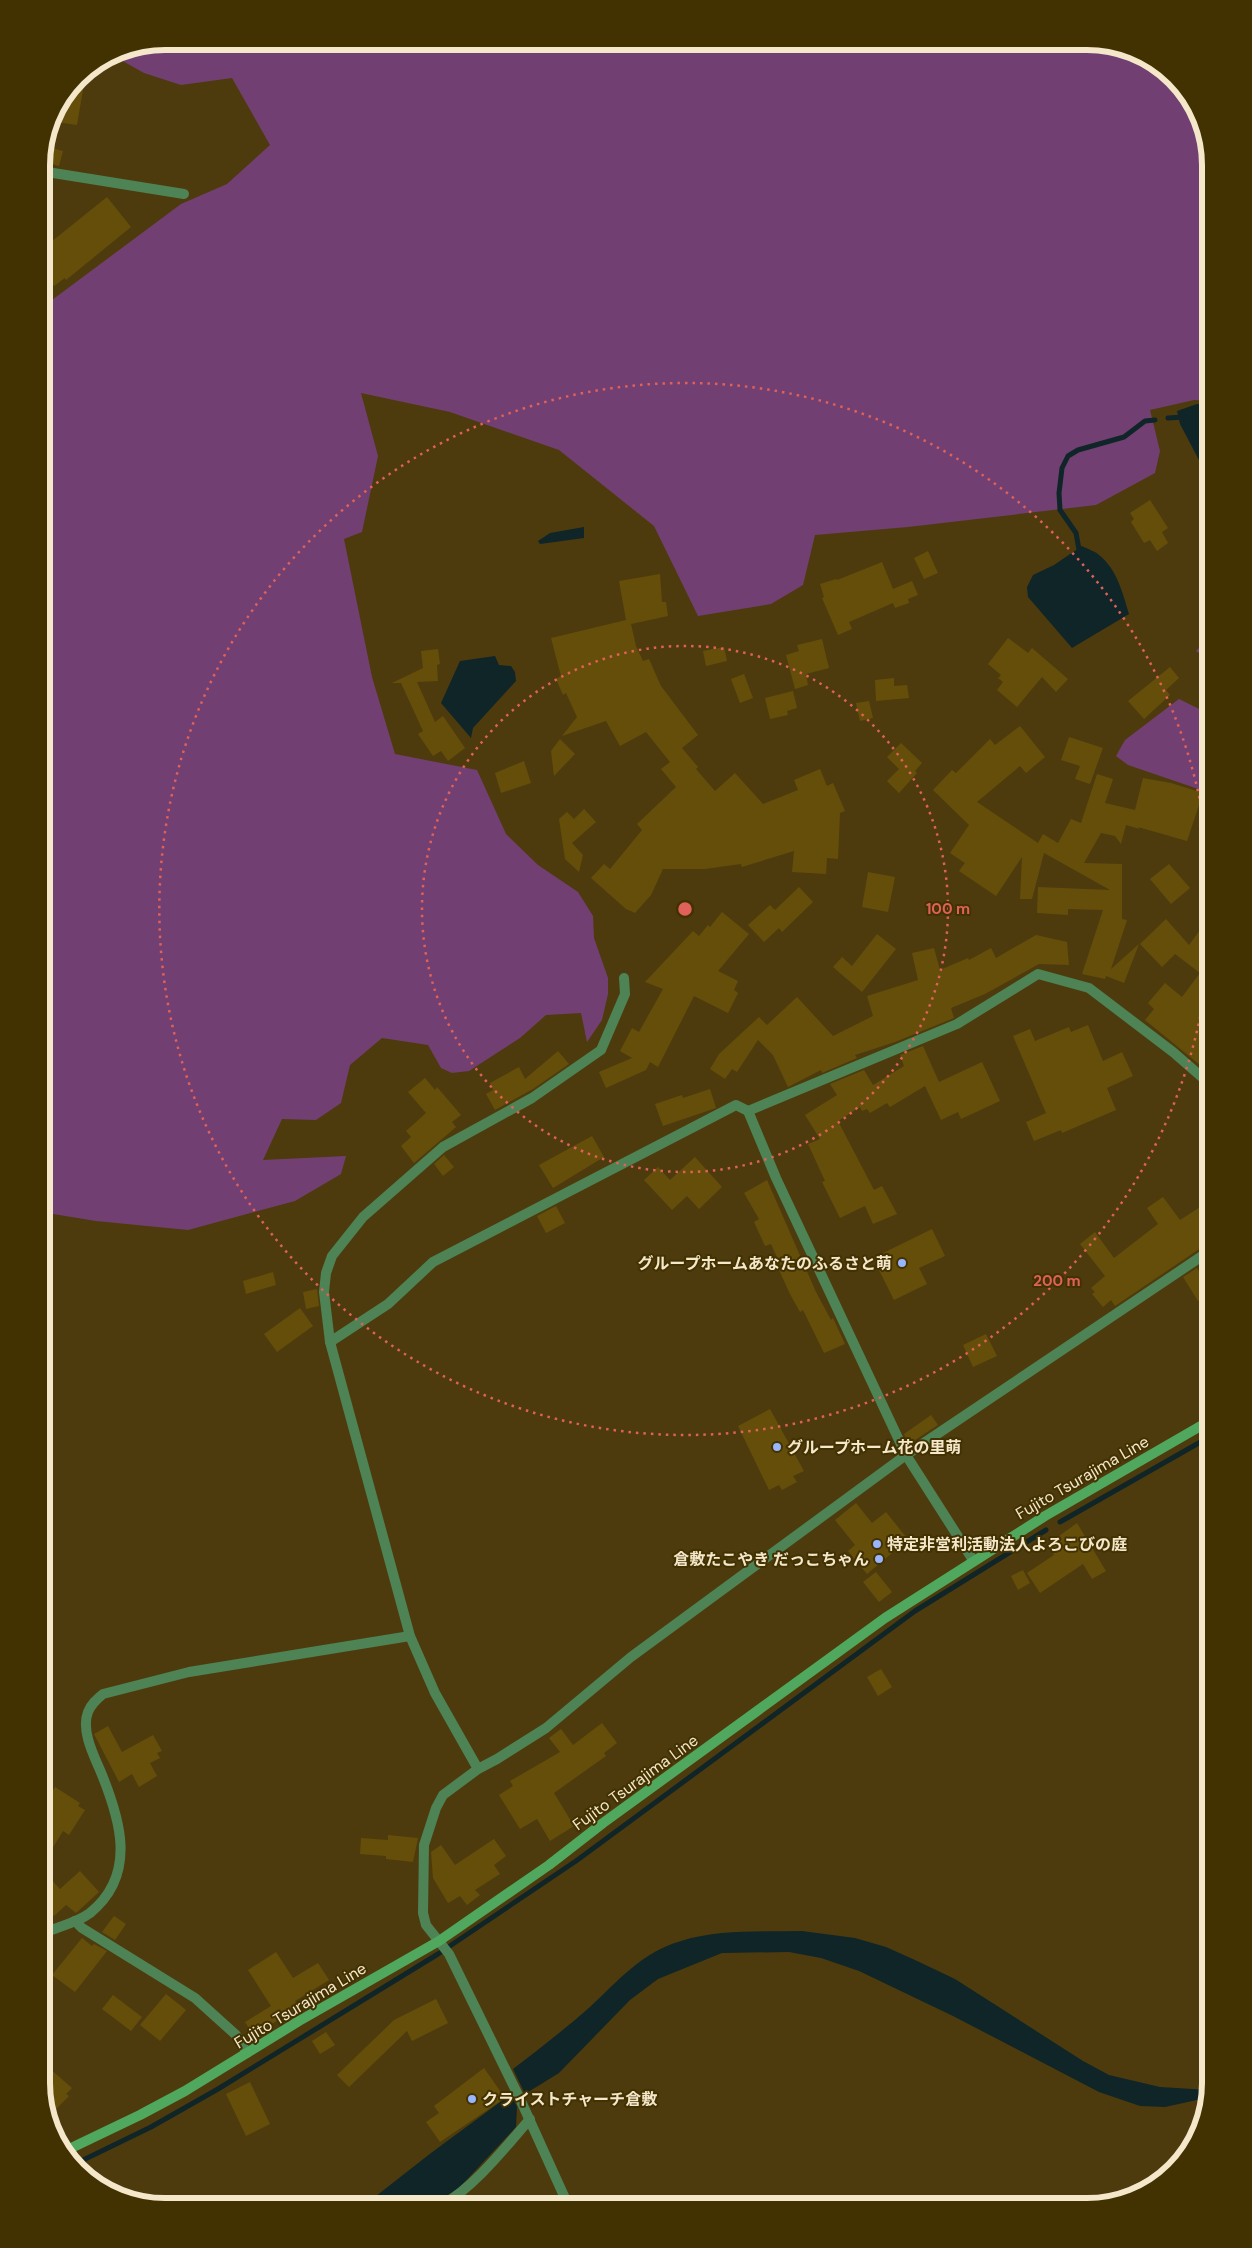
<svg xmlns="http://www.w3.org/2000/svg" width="1252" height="2248" font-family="'DM Sans','Noto Sans JP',sans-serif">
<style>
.green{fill:#723f72}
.water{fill:#0f2528}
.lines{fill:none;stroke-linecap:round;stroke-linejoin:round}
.stream{stroke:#0f2528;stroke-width:5}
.building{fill:#654e0a}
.minor{stroke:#4e8355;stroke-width:10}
.secondary{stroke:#50a85f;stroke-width:10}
.ring{fill:none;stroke:#df6159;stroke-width:2.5;stroke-dasharray:2.5 5}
.poi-dot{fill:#99b5fd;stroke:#423101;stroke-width:2}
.labels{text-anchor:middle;stroke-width:4;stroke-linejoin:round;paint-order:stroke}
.poi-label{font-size:16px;font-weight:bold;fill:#f4e7ca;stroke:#423101;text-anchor:start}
.street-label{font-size:16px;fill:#f4e7ca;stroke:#423101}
.rim{fill:none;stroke:#f4e7ca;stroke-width:6}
.centre{fill:#df6159;stroke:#423101;stroke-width:2.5}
.ring-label{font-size:15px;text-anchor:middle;font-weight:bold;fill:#df6159;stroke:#423101;stroke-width:4;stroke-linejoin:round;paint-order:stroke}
</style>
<rect width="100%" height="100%" fill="#4d3b0e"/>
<g class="green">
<polygon points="165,41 1095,42 1156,62 1201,118 1211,165 1211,401 1194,400 1150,410 1160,451 1155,473 1096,505 908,527 815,535 803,585 771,604 698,616 654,526 559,450 450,412 361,393 378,456 362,532 344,539 372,677 395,754 477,770 506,834 538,865 578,892 593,916 594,938 608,978 608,994 602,1020 587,1042 581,1013 546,1015 520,1038 469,1071 452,1073 441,1068 428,1045 382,1038 350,1065 341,1103 316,1120 282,1119 263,1160 346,1156 341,1174 295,1201 188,1230 96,1221 41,1212 41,321 52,300 181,204 227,184 270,145 232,78 181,85 144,73 112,55 118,51"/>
<polygon points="1211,635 1211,661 1196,651"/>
<polygon points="1179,699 1211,715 1211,840 1203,815 1210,793 1128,765 1116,756 1125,740"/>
</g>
<g class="water">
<polygon points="1197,404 1211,405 1211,483 1180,424 1177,411"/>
<polygon points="584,527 584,538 540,544 538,541 550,533"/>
<path d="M1082,546C1087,549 1095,551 1099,555C1117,569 1123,594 1129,614L1072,648L1028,597L1027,587L1033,575L1054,565Z"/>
<polygon points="495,656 499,665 511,666 515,672 516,681 473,728 471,738 441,703 460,661"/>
<path d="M802,1931L855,1938L886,1947L915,1960L955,1979L1083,2061L1109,2075L1160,2087L1209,2090L1206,2098L1165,2107L1140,2106L1099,2092L953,2016L859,1971L821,1958L789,1952L722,1953L658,1979L630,2000L559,2073L525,2094L513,2069C539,2049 565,2029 590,2007C618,1981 642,1952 681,1941C720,1929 761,1932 802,1931Z"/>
<polygon points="511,2094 517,2107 516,2127 459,2188 428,2207 362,2207 431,2153"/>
</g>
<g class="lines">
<g class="stream">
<polyline points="1168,418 1185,417"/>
<polyline points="1080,555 1076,533 1060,510 1059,493 1062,468 1068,456 1078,450 1124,437 1145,421 1155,420"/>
<polyline points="1060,1522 1211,1436"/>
<polyline points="77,2163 151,2127 218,2089 438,1954 576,1861 915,1611 1046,1530"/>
</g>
</g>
<g class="building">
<polygon points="86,72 77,125 50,121 78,77"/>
<polygon points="44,146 63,151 59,166 42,162"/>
<polygon points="107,197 131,227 66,280 65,278 54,286 41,271 41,250"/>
<polygon points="1150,500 1168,528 1162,532 1168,543 1157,551 1150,540 1144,543 1131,522 1134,519 1130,513"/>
<polygon points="928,551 938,573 924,579 914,558"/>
<polygon points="882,562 893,589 912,581 918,595 908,599 909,603 895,608 893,603 849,622 852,629 838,635 822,598 824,597 820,584 836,579 837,580"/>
<polygon points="660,574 662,602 666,602 668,616 631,624 636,646 643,661 649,659 661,686 698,735 682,748 698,767 696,769 715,791 735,773 763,804 798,790 794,780 820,769 827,786 833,783 845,811 840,813 838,859 827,858 826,874 792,872 794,851 742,867 741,864 705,869 663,869 651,895 635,913 626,909 591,878 604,864 610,869 642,830 637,824 676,787 661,769 670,762 646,732 620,746 606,721 562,736 577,717 566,693 563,695 556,679 561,676 551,638 626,620 619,581"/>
<polygon points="1008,638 1028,653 1032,648 1068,679 1056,692 1042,677 1017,707 997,690 1003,682 998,678 1001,675 988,664"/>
<polygon points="822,639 829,668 806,674 808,685 795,689 786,655 799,651 797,645"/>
<polygon points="724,647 727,661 706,666 703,651"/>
<polygon points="438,649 440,664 437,665 438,681 417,682 435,722 443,716 465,748 448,761 441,751 433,756 418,734 423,731 401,683 392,683 423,668 421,651"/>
<polygon points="1170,667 1179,678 1166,690 1170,695 1144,719 1128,701"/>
<polygon points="744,674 753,698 740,703 731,679"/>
<polygon points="894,678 894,686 907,685 909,698 876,701 875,680"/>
<polygon points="793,691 797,708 787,711 788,715 770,719 765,698"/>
<polygon points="869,701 873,718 860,721 856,703"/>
<polygon points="1020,726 1045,757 1026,773 1020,766 977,802 1038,843 1043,834 1058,843 1071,819 1081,823 1097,774 1113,779 1105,803 1135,810 1143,778 1171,783 1203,793 1187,841 1138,827 1140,829 1126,825 1121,844 1115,836 1101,833 1084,863 1122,864 1122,919 1127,920 1111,969 1139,944 1124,983 1106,976 1105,979 1082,974 1103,910 1068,909 1068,915 1037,913 1038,887 1110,890 1044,853 1032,899 1020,899 1022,857 996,896 959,871 965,863 950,853 969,825 933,790 952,770 956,773 990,739 995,745"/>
<polygon points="1069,737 1103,748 1090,784 1075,779 1080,766 1061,760"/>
<polygon points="560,739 575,754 554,776 551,751"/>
<polygon points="901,743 922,763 915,771 917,773 899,793 887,781 899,769 887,757"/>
<polygon points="524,761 531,783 501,793 495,773"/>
<polygon points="584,809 596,822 572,843 583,855 579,872 565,859 559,819 567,812 574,819"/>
<polygon points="1169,864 1190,888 1171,904 1150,879"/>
<polygon points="868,872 895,877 888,912 862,907"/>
<polygon points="799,887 813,902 782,932 779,928 764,942 748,925 770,905 775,910"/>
<polygon points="722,912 749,934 718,971 738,981 734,990 738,993 728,1013 694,996 658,1067 650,1062 646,1070 606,1088 599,1072 632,1058 620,1051 632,1028 639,1032 663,989 645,982 693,931 699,936 708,925 710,927"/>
<polygon points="1211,915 1211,997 1201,1010 1211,1018 1211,1074 1145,1020 1154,1009 1148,1003 1165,983 1182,997 1200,973 1175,954 1162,967 1140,944 1166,919 1189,945"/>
<polygon points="877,934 896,949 862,992 833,967 842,957 852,966"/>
<polygon points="1036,935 1067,942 1069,965 1039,964 985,994 951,1008 954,1018 895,1042 855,1055 857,1058 822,1073 821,1070 788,1087 773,1055 758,1040 737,1072 732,1069 725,1079 710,1069 719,1054 759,1017 767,1025 797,997 833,1036 873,1016 867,996 918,980 912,953 934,948 940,970 968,958 969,960 991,948 996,958"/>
<polygon points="1088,1025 1103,1061 1122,1052 1133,1076 1107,1088 1116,1110 1062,1133 1061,1130 1034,1141 1026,1122 1046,1113 1013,1036 1030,1029 1035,1041 1069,1027 1071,1032"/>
<polygon points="923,1046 939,1082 982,1062 1000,1101 961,1119 958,1112 941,1120 925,1086 890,1107 887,1103 870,1113 867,1109 862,1111 860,1107 838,1121 874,1190 882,1186 897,1214 873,1224 865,1206 840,1218 822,1182 825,1181 808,1144 820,1139 805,1115 837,1095 830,1084 864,1070 873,1085 904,1066 900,1055"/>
<polygon points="558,1051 569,1064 533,1089 495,1110 486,1094 493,1090 490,1083 519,1067 525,1079"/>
<polygon points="425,1078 435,1090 437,1087 461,1115 452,1122 456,1127 414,1163 401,1146 411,1137 406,1131 426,1113 408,1092"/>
<polygon points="710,1089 716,1108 663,1126 655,1104 682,1095 683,1098"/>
<polygon points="592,1136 604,1157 553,1188 539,1165"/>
<polygon points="444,1155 454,1167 443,1176 434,1164"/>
<polygon points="695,1157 722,1187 699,1209 687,1196 672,1210 644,1180 658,1167 670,1180"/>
<polygon points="767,1180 816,1292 831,1320 833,1318 845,1344 824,1353 803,1310 800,1312 790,1294 779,1270 782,1268 771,1244 765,1246 754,1222 759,1219 744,1193"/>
<polygon points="1163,1197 1180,1220 1211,1200 1211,1241 1115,1306 1111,1300 1103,1307 1092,1294 1095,1292 1091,1288 1105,1276 1080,1244 1095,1232 1114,1258 1158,1224 1147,1208"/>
<polygon points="556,1206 565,1223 546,1233 537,1216"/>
<polygon points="932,1229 945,1256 919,1268 927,1284 894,1300 873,1258"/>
<polygon points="1197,1268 1211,1290 1211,1294 1198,1301 1183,1277"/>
<polygon points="273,1272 276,1285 246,1294 243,1281"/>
<polygon points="317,1289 319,1306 306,1309 303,1292"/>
<polygon points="300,1308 313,1326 277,1352 264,1334"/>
<polygon points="986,1334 997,1356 973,1367 963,1345"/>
<polygon points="770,1409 804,1471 793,1476 797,1482 782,1490 779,1485 769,1490 738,1426"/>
<polygon points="931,1415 938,1425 909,1444 904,1434"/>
<polygon points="856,1503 872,1523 886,1512 906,1537 903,1539 905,1542 867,1574 848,1551 855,1545 835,1520"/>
<polygon points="1077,1523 1106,1571 1092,1579 1083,1564 1040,1593 1027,1573 1054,1555 1048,1544"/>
<polygon points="1023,1570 1030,1583 1018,1590 1011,1576"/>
<polygon points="876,1572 892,1592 879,1602 863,1582"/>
<polygon points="881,1669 892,1687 878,1696 867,1677"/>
<polygon points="602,1723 617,1743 604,1753 606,1756 554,1793 574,1826 550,1841 537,1819 520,1829 499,1795 513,1786 510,1781 560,1752 549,1738 561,1729 573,1745"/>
<polygon points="108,1726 122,1752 153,1735 162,1751 157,1753 160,1758 150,1763 157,1776 139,1787 132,1774 119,1782 94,1734"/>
<polygon points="55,1787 80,1803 78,1806 85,1810 69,1835 63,1831 52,1849 41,1842 41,1797 46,1801"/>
<polygon points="388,1835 418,1838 413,1862 386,1859 386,1856 360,1854 361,1838 388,1840"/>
<polygon points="494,1839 506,1856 494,1865 500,1874 475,1890 480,1895 467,1905 460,1896 448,1903 433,1878 431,1852 441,1845 455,1865"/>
<polygon points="41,1869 60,1889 80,1871 99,1892 76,1913 66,1905 54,1916 51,1913 41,1921"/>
<polygon points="114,1916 126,1924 115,1940 102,1932"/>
<polygon points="82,1938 92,1946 94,1944 107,1951 75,1992 52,1975"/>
<polygon points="276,1952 293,1978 318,1963 329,1980 295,2001 299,2008 253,2035 245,2022 271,2006 248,1970"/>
<polygon points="166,1994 186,2010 160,2041 140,2025"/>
<polygon points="113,1995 142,2017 131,2031 102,2009"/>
<polygon points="436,1999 448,2023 412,2041 407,2031 349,2087 337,2075 394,2020"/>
<polygon points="326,2032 335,2045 320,2054 312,2041"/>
<polygon points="41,2061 72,2088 66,2094 69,2096 55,2110 45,2099 41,2083"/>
<polygon points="484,2068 505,2098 440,2142 426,2122 439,2113 434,2106"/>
<polygon points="250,2082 270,2124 246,2136 226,2094"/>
</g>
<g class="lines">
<g class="minor">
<polyline points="41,171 184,194"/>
<polyline points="748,1111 957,1024 1038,974 1089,988 1173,1052 1211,1085"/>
<polyline points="330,1342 388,1304 433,1262 736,1105 748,1111 776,1178 906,1455 973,1560"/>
<polyline points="478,1769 435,1693 410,1636 330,1342 324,1292 326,1273 332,1256 363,1217 443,1147 532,1098 601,1050 625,994 624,978"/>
<polyline points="75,1921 82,1928 195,1998 236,2035 247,2053"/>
<path d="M41,1934C57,1927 77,1923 90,1913C138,1874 120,1818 100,1770C93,1754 81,1730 88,1712C91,1704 97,1699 103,1694L189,1672L410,1636"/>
<path d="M440,2207C477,2184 502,2151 530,2119"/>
<polyline points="569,2207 521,2101 449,1954 426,1925 423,1913 424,1845 436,1808 443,1795 478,1769 497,1759 546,1728 631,1657 906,1455 1211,1250"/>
</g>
<polyline class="secondary" points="67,2150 140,2115 185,2091 299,2021 439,1941 549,1865 603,1823 885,1618 1045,1516 1211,1420"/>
</g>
<g class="ring">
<circle cx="685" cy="909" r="263"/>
<path d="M1211 927A526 526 0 1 1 1211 891"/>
</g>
<g class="poi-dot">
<circle cx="902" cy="1263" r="5"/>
<circle cx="777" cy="1447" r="5"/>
<circle cx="877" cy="1544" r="5"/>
<circle cx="879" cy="1559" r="5"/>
<circle cx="472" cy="2099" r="5"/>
</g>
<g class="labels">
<g class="poi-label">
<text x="892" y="1269" text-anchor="end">グループホームあなたのふるさと萌</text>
<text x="787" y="1453">グループホーム花の里萌</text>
<text x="887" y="1550">特定非営利活動法人よろこびの庭</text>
<text x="869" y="1565" text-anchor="end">倉敷たこやき だっこちゃん</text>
<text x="482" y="2105">クライストチャーチ倉敷</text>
</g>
<g class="street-label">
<text transform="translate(1082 1477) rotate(-30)" y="6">Fujito Tsurajima Line</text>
<text transform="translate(635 1782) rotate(-36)" y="6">Fujito Tsurajima Line</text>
<text transform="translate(300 2005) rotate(-31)" y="6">Fujito Tsurajima Line</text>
</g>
</g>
<path d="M0 0H1252V2248H0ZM165 50H1087A115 115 0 0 1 1202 165V2083A115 115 0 0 1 1087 2198H165A115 115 0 0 1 50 2083V165A115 115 0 0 1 165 50Z" fill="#423101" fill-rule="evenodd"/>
<path class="rim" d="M165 50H1087A115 115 0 0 1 1202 165V2083A115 115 0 0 1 1087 2198H165A115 115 0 0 1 50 2083V165A115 115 0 0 1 165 50Z"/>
<circle cx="685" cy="909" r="8" class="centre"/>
<g class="ring-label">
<text x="948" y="914">100 m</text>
<text x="1057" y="1286">200 m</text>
</g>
</svg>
